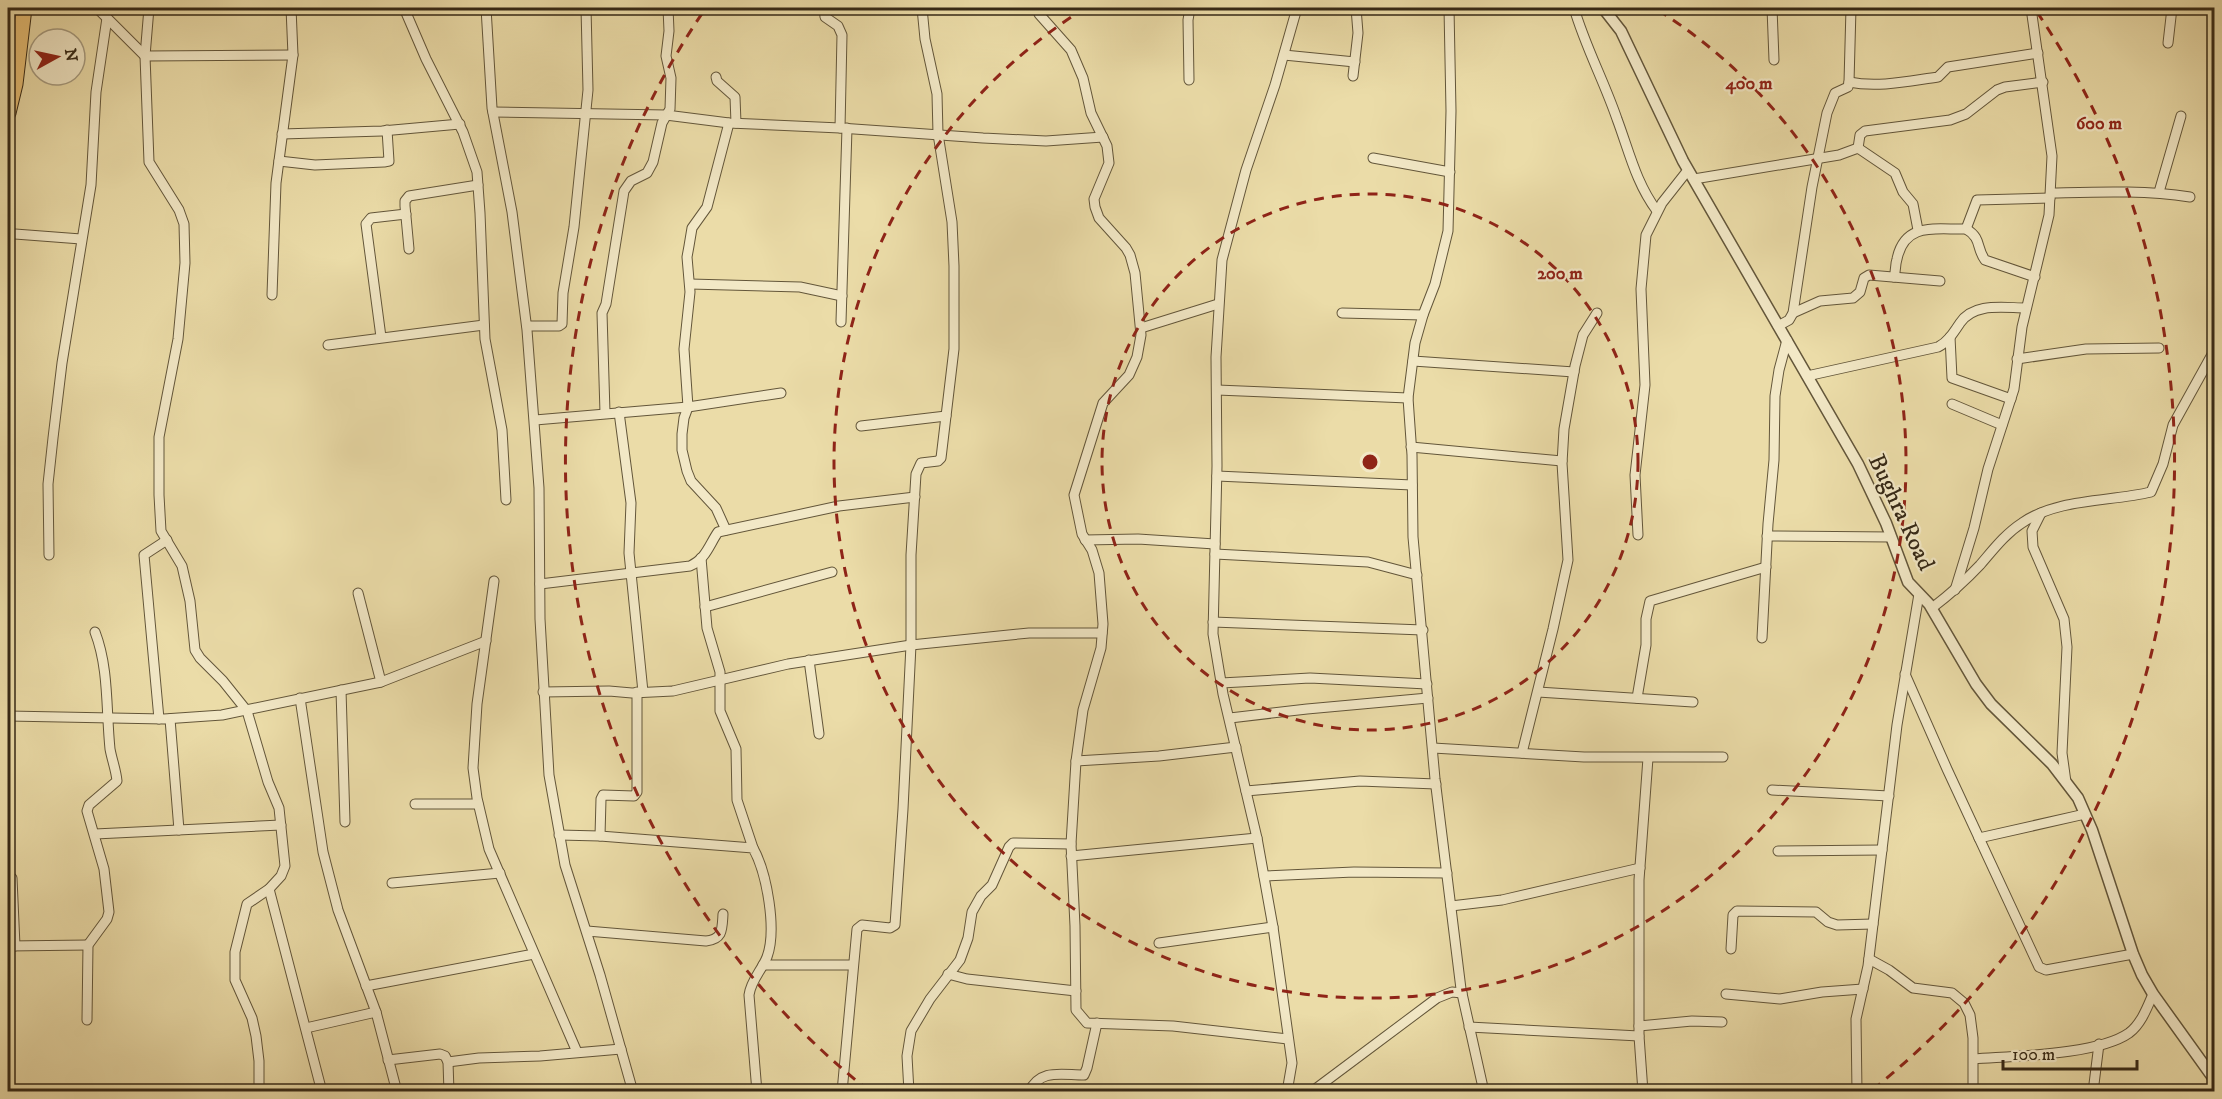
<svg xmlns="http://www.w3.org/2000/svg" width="2222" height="1099" font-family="'IM FELL DW Pica',serif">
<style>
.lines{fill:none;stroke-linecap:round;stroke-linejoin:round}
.minor-casing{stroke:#63563a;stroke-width:11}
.tertiary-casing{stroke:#63563a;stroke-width:13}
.trunk-casing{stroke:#362916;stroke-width:17}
.minor{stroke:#f2e8c6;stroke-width:9}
.tertiary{stroke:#f2e8c6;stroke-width:10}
.trunk{stroke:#e6be74;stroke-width:15}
.ring{fill:none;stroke:#8f2418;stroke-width:3;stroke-dasharray:10 8}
.labels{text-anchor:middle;stroke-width:4.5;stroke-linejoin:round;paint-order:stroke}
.street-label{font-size:24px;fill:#362916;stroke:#f2e8c6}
.centre{fill:#8f2418;stroke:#f2e8c6;stroke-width:3}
.ring-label{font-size:18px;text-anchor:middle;font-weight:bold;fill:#8f2418;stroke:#f2e8c6;stroke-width:4.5;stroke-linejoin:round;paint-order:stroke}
</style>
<rect width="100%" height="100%" fill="#ebdca8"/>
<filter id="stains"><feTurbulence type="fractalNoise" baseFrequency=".00333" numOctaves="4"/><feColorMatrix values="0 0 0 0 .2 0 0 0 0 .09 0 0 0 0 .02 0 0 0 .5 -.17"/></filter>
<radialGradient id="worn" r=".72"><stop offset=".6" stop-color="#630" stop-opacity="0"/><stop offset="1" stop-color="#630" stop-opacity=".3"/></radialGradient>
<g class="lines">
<g class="minor-casing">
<g id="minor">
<polyline points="97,8 145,56 293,55"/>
<polyline points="149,8 145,56 149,162 179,210 184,224 185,263 178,339 159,437 159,495 161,531 182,566 190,601 195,650 200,658 223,681 247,711 268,782 279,808 285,866 281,876 269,889 247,904 235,952 235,980 252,1018 256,1036 259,1061 259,1086 257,1092"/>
<polyline points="404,8 426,59 463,132 477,172 480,213 485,339 502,430 506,500"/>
<polyline points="486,8 492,108 512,212 527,330 539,488 540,619 549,775 565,865 600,975 633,1092"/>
<polyline points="824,8 825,17 838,26 842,35 840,128"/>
<polyline points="1039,8 1039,14 1071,50 1083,78 1091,113 1107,146 1109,163 1094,199 1095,207 1099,218 1126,248 1130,255 1135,273 1141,335 1137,357 1129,375 1103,403 1074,495 1082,534 1092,550 1099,573 1103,624 1101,648 1083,710 1076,761 1071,844 1075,926 1076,1010 1087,1023 1173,1026 1288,1039"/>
<polyline points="1449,8 1451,111 1448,231 1435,284 1423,315 1415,343 1408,398 1412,455 1413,537 1435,779 1461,989 1484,1092"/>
<path d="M1574,8C1585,46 1604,81 1617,119C1629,151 1636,183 1657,211"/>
<polyline points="1772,8 1774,60"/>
<polyline points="2168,43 2172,8"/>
<polyline points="1284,55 1355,62"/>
<polyline points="1353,76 1358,33 1356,8"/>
<polyline points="716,77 717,81 735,97 736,123"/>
<polyline points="1189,80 1188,20 1190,8"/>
<path d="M1849,82C1878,88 1909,81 1938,77L1948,67L2038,53"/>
<polyline points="493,112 666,115 729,123 840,128 983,138 1046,141 1103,137"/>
<polyline points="282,134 382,131 460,124"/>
<polyline points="1858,148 1860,135 1865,131 1950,120 1966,114 1997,90 2005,87 2043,82"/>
<polyline points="1373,158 1450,172"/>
<polyline points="279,161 315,165 384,162 389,161 387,130"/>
<polyline points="1694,179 1839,155 1858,148 1895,173 1903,192 1913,204 1918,230"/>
<polyline points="2159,192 2181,116"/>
<path d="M2051,193C2098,192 2143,190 2190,197"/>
<polyline points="1966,229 1977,200 2050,198"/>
<polyline points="15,234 81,239"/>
<polyline points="409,249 405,206 405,201 409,196 478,185"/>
<path d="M1894,277C1896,271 1895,265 1897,259C1905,221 1937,230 1966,229C1982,238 1976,248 1985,260L2035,277"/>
<polyline points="690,284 800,287 842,296"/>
<polyline points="272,295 276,183 293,55 291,8"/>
<polyline points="1342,313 1423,315"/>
<polyline points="1793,313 1820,301 1853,298 1860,292 1864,278 1869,275 1940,281"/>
<polyline points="841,322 847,128"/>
<polyline points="527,326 559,326 562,324 563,293 574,227 588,90 586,8"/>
<polyline points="1778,326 1789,320 1793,313 1812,187 1827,113 1835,93 1848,87 1849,82 1851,8"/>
<polyline points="1141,328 1218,304"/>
<polyline points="381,337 366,224 371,218 406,214"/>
<polyline points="1950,337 1952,378 2011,399"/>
<polyline points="328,345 484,325"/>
<polyline points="2017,359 2086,349 2159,348"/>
<polyline points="1413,361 1574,372"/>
<path d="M1807,376L1938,347C1948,342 1954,332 1960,323C1974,302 2004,308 2026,308"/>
<polyline points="1217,390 1408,398"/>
<polyline points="1952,404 2002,425"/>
<polyline points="619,412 631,503 629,553 643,692"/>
<polyline points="605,413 602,313 606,304 624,191 631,181 647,173 653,162 662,123 670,109 671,78 666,56 669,31 668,8"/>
<polyline points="535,420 688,407 781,393"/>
<polyline points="861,426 946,416"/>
<polyline points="1411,447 1562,461"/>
<polyline points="1217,476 1412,485"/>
<polyline points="2041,513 2032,531 2033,547 2064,619 2067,647 2062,753 2066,782"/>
<polyline points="726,530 716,508 691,481 687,471 682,450 682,434 684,418 688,407 684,349 690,292 687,257 689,246 692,228 707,207 729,123"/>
<polyline points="1638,535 1635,475 1645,385 1641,289 1646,235 1662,203 1688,170"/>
<polyline points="1767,536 1891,537"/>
<polyline points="1085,540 1138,539 1215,544"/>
<polyline points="1215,554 1368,562 1417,575"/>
<polyline points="49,555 48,484 53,438 62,363 91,185 96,92 107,18"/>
<polyline points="701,558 707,628 720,672 720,711 736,749 737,800 753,848"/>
<polyline points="494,581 477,704 473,768 477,798 489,849 577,1052"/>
<path d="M540,584L690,566C706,559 709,545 718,532L839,506L915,497"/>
<polyline points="1955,590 1974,528 1988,469 2014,389 2022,327 2049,215 2052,156 2031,8"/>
<polyline points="358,593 381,682"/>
<polyline points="705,607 832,572"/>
<path d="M1932,608C1949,595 1965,581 1980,565C1993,550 2005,534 2022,523C2058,498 2109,502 2151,492L2163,464L2173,425L2214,351"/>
<polyline points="1213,622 1423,630"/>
<polyline points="1762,638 1768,524 1774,460 1775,396 1779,370 1787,340"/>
<polyline points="809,660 819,734"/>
<polyline points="1905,674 1947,769 2039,967 2046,970 2133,954"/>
<polyline points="1221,683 1310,678 1427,684"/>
<polyline points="341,690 345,822"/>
<polyline points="543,692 609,691 632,693 673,691 788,664 911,645 1029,633 1102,633"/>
<polyline points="1538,692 1693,702"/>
<polyline points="300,698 323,852 338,910 376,1012 397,1092"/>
<polyline points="1637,698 1646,645 1646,619 1650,601 1766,567"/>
<polyline points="8,716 164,719 222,715 381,682 486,641"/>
<polyline points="1230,718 1307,709 1428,698"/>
<polyline points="159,719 144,555 167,540"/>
<polyline points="170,719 179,830"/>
<polyline points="1433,748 1584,757 1723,757"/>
<polyline points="1522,753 1553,629 1568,560 1562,463 1564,429 1575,366 1583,335 1597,313"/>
<polyline points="1076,761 1159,756 1236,747"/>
<polyline points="8,785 9,716"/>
<polyline points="1772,790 1889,796"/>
<polyline points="1246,791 1360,781 1436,784"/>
<polyline points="415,804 478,804"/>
<polyline points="95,834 281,825"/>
<path d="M559,835L600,836L753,848C767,873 777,930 767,957C762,970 751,980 749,995L757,1092"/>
<polyline points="600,836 601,799 603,795 634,796 637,792 637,692"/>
<polyline points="1979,838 2085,814"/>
<polyline points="1778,851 1882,850"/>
<polyline points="1071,856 1257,838"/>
<polyline points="1264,876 1354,872 1447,873"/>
<polyline points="12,878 15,946"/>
<polyline points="392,883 500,873"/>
<polyline points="269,889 322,1092"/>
<polyline points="1451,906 1502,900 1640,868"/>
<path d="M587,931L706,941C723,939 722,930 723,914"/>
<polyline points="1159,943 1273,927"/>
<polyline points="8,946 88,945"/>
<polyline points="1731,949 1733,915 1737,911 1816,912 1828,922 1837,925 1873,924"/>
<polyline points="1869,959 1889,970 1913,988 1952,993 1964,1003 1970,1015 1973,1038 1973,1092"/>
<polyline points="763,965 853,965"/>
<polyline points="948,974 967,979 1076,991"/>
<polyline points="366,986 534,954"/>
<polyline points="1726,994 1780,999 1822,992 1863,989"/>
<path d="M87,1020L88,945L107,919L109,912L104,869L87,811L89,805L117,781C116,770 112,760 110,749C106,710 109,668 95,632"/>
<polyline points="1639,1026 1692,1021 1722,1022"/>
<polyline points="1469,1027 1639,1036"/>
<polyline points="306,1028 376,1012"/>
<path d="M1974,1059C2013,1056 2098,1055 2129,1033C2141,1024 2147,1008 2153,994"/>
<polyline points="388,1060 440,1054 445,1056 448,1062 449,1092"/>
<polyline points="448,1062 479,1058 540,1056 621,1049"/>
<polyline points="1288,1090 1314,1090 1437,998 1452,992 1462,993"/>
<polyline points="842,1092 857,929 862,925 890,928 895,925 903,809 911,645 911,555 916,474 921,463 938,461 941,458 954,349 954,266 952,222 938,134 937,94 925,39 922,8"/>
<polyline points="909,1092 907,1056 911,1031 930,999 960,960 968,938 972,912 981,896 992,885 1009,847 1013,843 1071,844"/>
<path d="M1029,1092C1040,1068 1062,1075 1084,1075L1087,1068L1097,1023"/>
<polyline points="1287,1092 1292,1063 1273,927 1257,838 1223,694 1213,634 1217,466 1216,357 1222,260 1246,170 1275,85 1297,8"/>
<polyline points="1643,1092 1639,1036 1639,880 1648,758"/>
<polyline points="1857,1092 1856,1019 1868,966 1897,725 1919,594"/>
<polyline points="2093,1092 2099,1044"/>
</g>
</g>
<g class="tertiary-casing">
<polyline id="tertiary" points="1603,8 1621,31 1683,161 1858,464 1886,523 1908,582 1929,604 1976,684 1991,704 2052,764 2078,798 2092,830 2133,954 2142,975 2153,994 2214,1079"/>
</g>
<g class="trunk-casing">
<polyline id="trunk" points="8,113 15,84 24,8"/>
</g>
<use href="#minor" class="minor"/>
<use href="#tertiary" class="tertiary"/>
<use href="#trunk" class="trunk"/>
</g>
<g class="ring">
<circle cx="1370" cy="462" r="268"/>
<path d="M1658 10A536 536 0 1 1 1082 10"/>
<path d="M869 1091A804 804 0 0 1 703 12M2037 12A804 804 0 0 1 1871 1091"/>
</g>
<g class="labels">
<g class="street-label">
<text transform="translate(1902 512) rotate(65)" y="8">Bughra Road</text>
</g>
</g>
<circle cx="1370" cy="462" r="9" class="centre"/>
<g class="ring-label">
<text x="1749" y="89">400 m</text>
<text x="2099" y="129">600 m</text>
<text x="1560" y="279">200 m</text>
</g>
<rect width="2222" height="1099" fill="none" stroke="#ebdca8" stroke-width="30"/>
<rect x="9" y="9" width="2204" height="1081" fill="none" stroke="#362916" stroke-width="3"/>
<rect x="15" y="15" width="2192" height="1069" fill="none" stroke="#362916" stroke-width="1.5"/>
<g transform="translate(57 57) rotate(82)"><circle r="28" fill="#f2e8c6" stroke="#a79c80" stroke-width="1.5"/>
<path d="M0-4.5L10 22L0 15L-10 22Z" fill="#8f2418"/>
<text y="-9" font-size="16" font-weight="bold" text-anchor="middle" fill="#362916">N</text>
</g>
<path d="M2003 1060v9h134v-9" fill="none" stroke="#362916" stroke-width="3"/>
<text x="2012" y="1060" font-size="18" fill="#362916" stroke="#f2e8c6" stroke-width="4.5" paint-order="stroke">100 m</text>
<rect width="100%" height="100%" filter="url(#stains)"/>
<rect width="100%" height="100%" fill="url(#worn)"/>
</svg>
